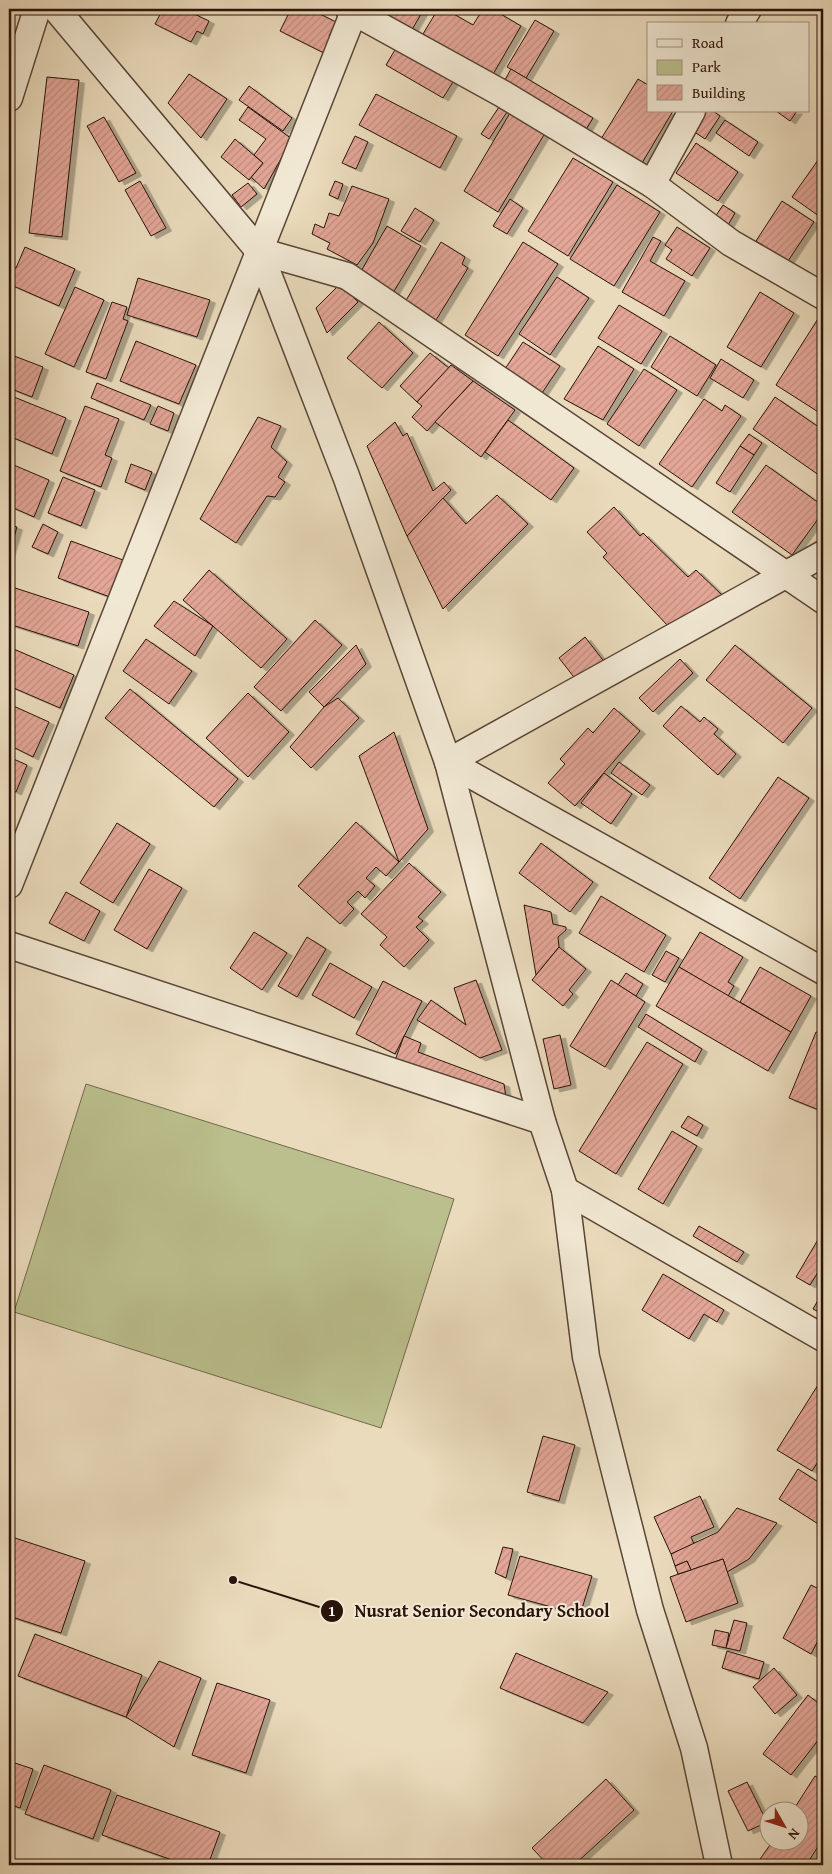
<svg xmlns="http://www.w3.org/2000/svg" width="832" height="1874" font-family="'Gentium Book Plus',serif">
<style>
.park{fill:#bbbf8d;stroke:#72694c}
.building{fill:url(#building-hatch);stroke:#2a130b;filter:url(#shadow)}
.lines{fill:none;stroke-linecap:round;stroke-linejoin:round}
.minor-casing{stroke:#5a4537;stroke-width:29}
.minor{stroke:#f1e8d3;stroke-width:26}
.leader{fill:none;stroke:#2a130b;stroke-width:2}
.callout-dot{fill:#2a130b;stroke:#f1e8d3;stroke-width:2}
.mark-label{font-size:15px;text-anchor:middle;font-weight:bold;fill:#fff}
.callout-label{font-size:18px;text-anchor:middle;font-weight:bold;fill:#2a130b;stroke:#f1e8d3;stroke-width:4;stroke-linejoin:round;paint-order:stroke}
</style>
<defs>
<pattern id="building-hatch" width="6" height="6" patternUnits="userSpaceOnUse" patternTransform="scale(1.25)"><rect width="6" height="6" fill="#e3a697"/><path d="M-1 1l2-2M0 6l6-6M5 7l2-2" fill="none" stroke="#c38e81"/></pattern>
<filter id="shadow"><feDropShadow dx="5.5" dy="3" stdDeviation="0" flood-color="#0004"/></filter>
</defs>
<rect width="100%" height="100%" fill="#eadbbc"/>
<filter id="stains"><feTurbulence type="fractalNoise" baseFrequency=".004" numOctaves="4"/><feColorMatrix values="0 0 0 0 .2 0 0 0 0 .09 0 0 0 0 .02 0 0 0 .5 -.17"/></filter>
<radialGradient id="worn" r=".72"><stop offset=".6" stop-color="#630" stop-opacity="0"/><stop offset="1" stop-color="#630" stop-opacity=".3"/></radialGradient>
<polygon class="park" points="86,1084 454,1199 381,1428 14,1312"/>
<g class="building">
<polygon points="163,9 184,9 209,21 203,34 197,31 191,42 155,24"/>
<polygon points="291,9 310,9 336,22 329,36 335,39 328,55 280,31"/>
<polygon points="387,9 424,9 410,33 382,17"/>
<polygon points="438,9 445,9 473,25 483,9 492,9 521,26 492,76 423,34"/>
<polygon points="535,20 554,31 526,78 507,67"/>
<polygon points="399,43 456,77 443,98 386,65"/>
<polygon points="511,69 593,118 581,138 500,89"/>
<polygon points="189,74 227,99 201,138 168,103"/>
<polygon points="47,77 79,80 62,237 29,233"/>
<polygon points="638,79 648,85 648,111 673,111 642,163 601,139"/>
<polygon points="249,86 292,118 283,131 239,100"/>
<polygon points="376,94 457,136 440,168 359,125"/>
<polygon points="501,104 509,109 489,139 481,134"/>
<polygon points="248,107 292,139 264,189 251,177 263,163 254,155 266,139 239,120"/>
<polygon points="701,111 713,111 720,116 705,139 690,129"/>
<polygon points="776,111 797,111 790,121"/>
<polygon points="510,113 545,133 498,212 464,191"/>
<polygon points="104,117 136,173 119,182 87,126"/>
<polygon points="725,120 758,142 749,156 716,133"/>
<polygon points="355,136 368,142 356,169 342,163"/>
<polygon points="235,139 263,163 249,180 221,157"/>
<polygon points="696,143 738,172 718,201 676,173"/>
<polygon points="823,153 823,219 792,197"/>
<polygon points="573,158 613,182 568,256 528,231"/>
<polygon points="140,181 166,228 151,236 125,190"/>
<polygon points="335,181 343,184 338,199 329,195"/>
<polygon points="248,183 257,194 241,207 232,195"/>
<polygon points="617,185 660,212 614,286 570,259"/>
<polygon points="352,186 389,199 373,243 357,265 327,249 330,243 312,234 315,224 324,228 329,213 339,216"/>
<polygon points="510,199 523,208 507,234 493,226"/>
<polygon points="782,201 814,222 788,261 756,241"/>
<polygon points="723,205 735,213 728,225 715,217"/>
<polygon points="415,208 434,220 420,242 401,231"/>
<polygon points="387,226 421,246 393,293 360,273"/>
<polygon points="677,227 710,248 692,276 666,259 672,250 665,245"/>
<polygon points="653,237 661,241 650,261 685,281 664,316 622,292"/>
<polygon points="441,242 465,257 462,264 468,268 436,320 405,302"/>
<polygon points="523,242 558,264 498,356 465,335"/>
<polygon points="25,247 75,269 59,306 9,284 9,266 16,268"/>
<polygon points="557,277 589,298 550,355 519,334"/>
<polygon points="138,278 210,300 197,337 127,315"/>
<polygon points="340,284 358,302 327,333 316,308"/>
<polygon points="75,287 104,300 74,367 45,354"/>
<polygon points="760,292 794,313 761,367 727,347"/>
<polygon points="112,302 127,307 123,319 128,321 106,379 86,372"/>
<polygon points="619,305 662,331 641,364 598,338"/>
<polygon points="821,314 823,316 823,415 776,385"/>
<polygon points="379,322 413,353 382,388 347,358"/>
<polygon points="670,336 716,365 697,396 651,367"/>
<polygon points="136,341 196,365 179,404 120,381"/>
<polygon points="523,342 560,366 538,399 501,375"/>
<polygon points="598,346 634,369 603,420 564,399"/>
<polygon points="430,353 449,368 417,402 400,386"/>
<polygon points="9,354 43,367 32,397 9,388"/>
<polygon points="721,359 754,380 743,398 710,378"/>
<polygon points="451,365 473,381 427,431 412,417 422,406 417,402"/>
<polygon points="644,369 677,390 639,446 607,424"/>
<polygon points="473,381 515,410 481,457 435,422"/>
<polygon points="97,383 151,405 144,420 91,398"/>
<polygon points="9,395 66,418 52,454 9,436"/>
<polygon points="775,397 823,430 823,478 753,429"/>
<polygon points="704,399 722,411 725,405 741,416 692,487 659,464"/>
<polygon points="85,406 119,419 105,455 112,458 101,487 60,471"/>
<polygon points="158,406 174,413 168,431 150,424"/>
<polygon points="258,417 281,426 271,447 287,462 278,477 285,482 275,497 267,496 236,543 200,519"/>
<polygon points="508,420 574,468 551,500 485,452"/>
<polygon points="395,422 403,436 407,433 433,491 444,482 451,490 407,536 367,446"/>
<polygon points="749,434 762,443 754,455 740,446"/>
<polygon points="740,446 754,455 730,492 716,483"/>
<polygon points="9,463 49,480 34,517 9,506"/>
<polygon points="131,464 152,472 145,490 125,482"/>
<polygon points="766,465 823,506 823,512 792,555 732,512"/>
<polygon points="63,477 95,490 81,526 48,513"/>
<polygon points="497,495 528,524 443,609 407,536 443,498 466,524"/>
<polygon points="614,507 640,536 643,533 688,577 696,570 723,596 669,627 603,557 607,553 587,532"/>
<polygon points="9,524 17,527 9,554"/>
<polygon points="43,524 58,532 48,554 32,547"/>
<polygon points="71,541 123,560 110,597 58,578"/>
<polygon points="209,570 287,639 261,668 183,600"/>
<polygon points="9,586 89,612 78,646 9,624"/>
<polygon points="174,601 213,626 195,656 154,626"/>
<polygon points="315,620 342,645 281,711 254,687"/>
<polygon points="585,637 606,664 577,681 559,658"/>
<polygon points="146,639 192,671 169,704 123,671"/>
<polygon points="356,645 366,664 324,707 309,692"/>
<polygon points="735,645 812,708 783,743 706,680"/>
<polygon points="9,647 74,675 60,708 9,686"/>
<polygon points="680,659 693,673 653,712 639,698"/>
<polygon points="130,689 238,779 214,807 105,718"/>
<polygon points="248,693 289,732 248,777 206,738"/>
<polygon points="338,698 359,718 311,768 290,747 324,707"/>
<polygon points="9,704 49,722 33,757 9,745"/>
<polygon points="681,706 700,722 704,717 718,729 714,734 736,754 718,775 663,726"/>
<polygon points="614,708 640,731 575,806 548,783 565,764 560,759 588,728 593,733"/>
<polygon points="394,732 428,829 399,862 359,756"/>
<polygon points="9,757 27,765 16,792 9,789"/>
<polygon points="619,762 650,785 642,795 611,773"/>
<polygon points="604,773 632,794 611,824 581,803"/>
<polygon points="778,777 809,798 740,899 709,878"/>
<polygon points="356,822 399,862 386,876 376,867 366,878 375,886 365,898 358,891 347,902 354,909 340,924 298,886"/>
<polygon points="117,823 150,844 113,903 80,883"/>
<polygon points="541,843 593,882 570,912 519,873"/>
<polygon points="409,863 441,892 418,917 423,921 416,927 429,940 404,967 380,945 387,937 361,914"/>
<polygon points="149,869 182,888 147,949 114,930"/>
<polygon points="66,892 100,911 84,941 49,923"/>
<polygon points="601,896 666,935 644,972 579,933"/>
<polygon points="524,905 551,912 553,924 566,927 566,930 558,937 559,947 536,975"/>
<polygon points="254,932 287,953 262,990 230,968"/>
<polygon points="700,932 743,957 728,982 734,986 728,996 679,967"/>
<polygon points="307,937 326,949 297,997 278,986"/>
<polygon points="559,947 586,969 569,990 573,994 563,1006 532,980"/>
<polygon points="666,951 679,958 665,982 652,975"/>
<polygon points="330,963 372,987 354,1018 312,995"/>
<polygon points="679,967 791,1032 768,1071 656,1006"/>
<polygon points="760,967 811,996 791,1032 740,1002"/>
<polygon points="626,973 643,984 636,996 618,985"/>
<polygon points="476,980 502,1050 480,1058 417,1020 431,1000 466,1025 454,988"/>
<polygon points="611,980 645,1002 605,1067 570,1046"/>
<polygon points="383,981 422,1001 395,1054 356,1034"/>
<polygon points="646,1014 702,1049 695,1062 638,1027"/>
<polygon points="816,1032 823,1035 823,1099 819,1110 789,1098"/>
<polygon points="560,1035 571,1085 554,1089 543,1039"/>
<polygon points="404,1036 421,1043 418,1052 504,1084 507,1104 394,1063"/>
<polygon points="647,1042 683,1064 616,1174 579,1151"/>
<polygon points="688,1116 703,1125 697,1136 681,1127"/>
<polygon points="672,1131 697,1146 663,1204 638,1189"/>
<polygon points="699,1226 744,1252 737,1262 693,1236"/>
<polygon points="823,1231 823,1264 810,1285 796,1277"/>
<polygon points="663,1274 724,1310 717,1322 704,1314 689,1339 642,1310"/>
<polygon points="821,1295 823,1296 823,1314 813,1309"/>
<polygon points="823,1377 823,1454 812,1471 777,1450"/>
<polygon points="543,1436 575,1445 559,1501 527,1492"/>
<polygon points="798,1469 823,1485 823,1527 779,1499"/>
<polygon points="700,1496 714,1527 691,1537 694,1544 671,1554 654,1517"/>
<polygon points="737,1508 777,1523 749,1559 727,1572 723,1559 691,1570 687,1561 675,1566 671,1554 718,1532"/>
<polygon points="9,1536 85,1561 61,1633 9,1616"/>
<polygon points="503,1547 513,1549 506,1578 495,1573"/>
<polygon points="520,1556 592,1576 580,1615 508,1595"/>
<polygon points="723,1559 738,1603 686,1622 670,1577"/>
<polygon points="687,1561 691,1570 678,1574 675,1566"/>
<polygon points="811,1585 823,1591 823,1631 811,1654 783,1638"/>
<polygon points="734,1620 747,1623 740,1651 726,1648"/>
<polygon points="715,1630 729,1633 726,1648 712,1645"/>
<polygon points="35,1634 142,1675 126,1717 18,1676"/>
<polygon points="727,1651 764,1662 759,1679 722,1668"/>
<polygon points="516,1653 608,1692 583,1723 500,1688"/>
<polygon points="159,1661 201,1678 174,1747 126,1717"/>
<polygon points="774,1668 797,1695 775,1714 753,1687"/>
<polygon points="217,1683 270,1700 246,1773 192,1755"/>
<polygon points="808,1695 823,1707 823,1734 791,1775 763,1754"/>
<polygon points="9,1761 33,1769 20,1808 9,1804"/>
<polygon points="44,1765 111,1790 93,1839 25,1814"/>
<polygon points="815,1776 823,1781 823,1839 806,1865 756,1865 772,1842 800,1842 800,1812 792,1812"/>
<polygon points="606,1779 634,1810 574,1865 548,1865 532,1848"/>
<polygon points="747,1782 767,1822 748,1831 728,1791"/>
<polygon points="117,1795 220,1832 208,1865 186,1865 102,1835"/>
</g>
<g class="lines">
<g class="minor-casing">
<g id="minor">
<polyline points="56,9 259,251 346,476 448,762 542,1121 565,1190 586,1357 650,1610 694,1748 719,1865"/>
<polyline points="349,9 503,94 652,184 731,243 823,296"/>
<polyline points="739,24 748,9"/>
<polyline points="9,98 37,9"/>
<polyline points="652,184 692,111"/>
<polyline points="259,251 347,276 823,600"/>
<polyline points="448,762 823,971"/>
<polyline points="448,762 823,554"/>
<polyline points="9,885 355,9"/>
<polyline points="9,945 542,1121"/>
<polyline points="565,1190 823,1338"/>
</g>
</g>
<use href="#minor" class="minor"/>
</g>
<path class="leader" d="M233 1580L332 1611"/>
<g class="callout-dot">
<circle cx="233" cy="1580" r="5"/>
<circle cx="332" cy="1611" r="12"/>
</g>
<g class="mark-label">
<text x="332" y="1616">1</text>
</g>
<g class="callout-label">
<text x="482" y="1617">Nusrat Senior Secondary School</text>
</g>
<rect width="832" height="1874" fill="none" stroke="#eadbbc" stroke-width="30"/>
<rect x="10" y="10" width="812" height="1854" fill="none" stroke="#2a130b" stroke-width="2.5"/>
<rect x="15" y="15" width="802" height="1844" fill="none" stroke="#2a130b"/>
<rect x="647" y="22" width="162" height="90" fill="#f1e8d3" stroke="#a19383"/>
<rect x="657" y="39" width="25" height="8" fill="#f1e8d3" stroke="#a19383"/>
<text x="692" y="48" font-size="15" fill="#2a130b">Road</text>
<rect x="657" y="60" width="25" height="15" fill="#bbbf8d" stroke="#a19383"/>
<text x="692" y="72" font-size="15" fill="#2a130b">Park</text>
<rect x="657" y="85" width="25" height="15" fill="url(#building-hatch)" stroke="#a19383"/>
<text x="692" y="98" font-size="15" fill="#2a130b">Building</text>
<g transform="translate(784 1826) rotate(129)"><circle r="24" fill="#f1e8d3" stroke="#a19383"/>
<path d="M0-4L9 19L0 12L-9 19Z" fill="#8f2418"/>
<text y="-8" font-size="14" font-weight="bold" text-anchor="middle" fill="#2a130b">N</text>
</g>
<rect width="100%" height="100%" filter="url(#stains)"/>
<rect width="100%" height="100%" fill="url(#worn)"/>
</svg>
